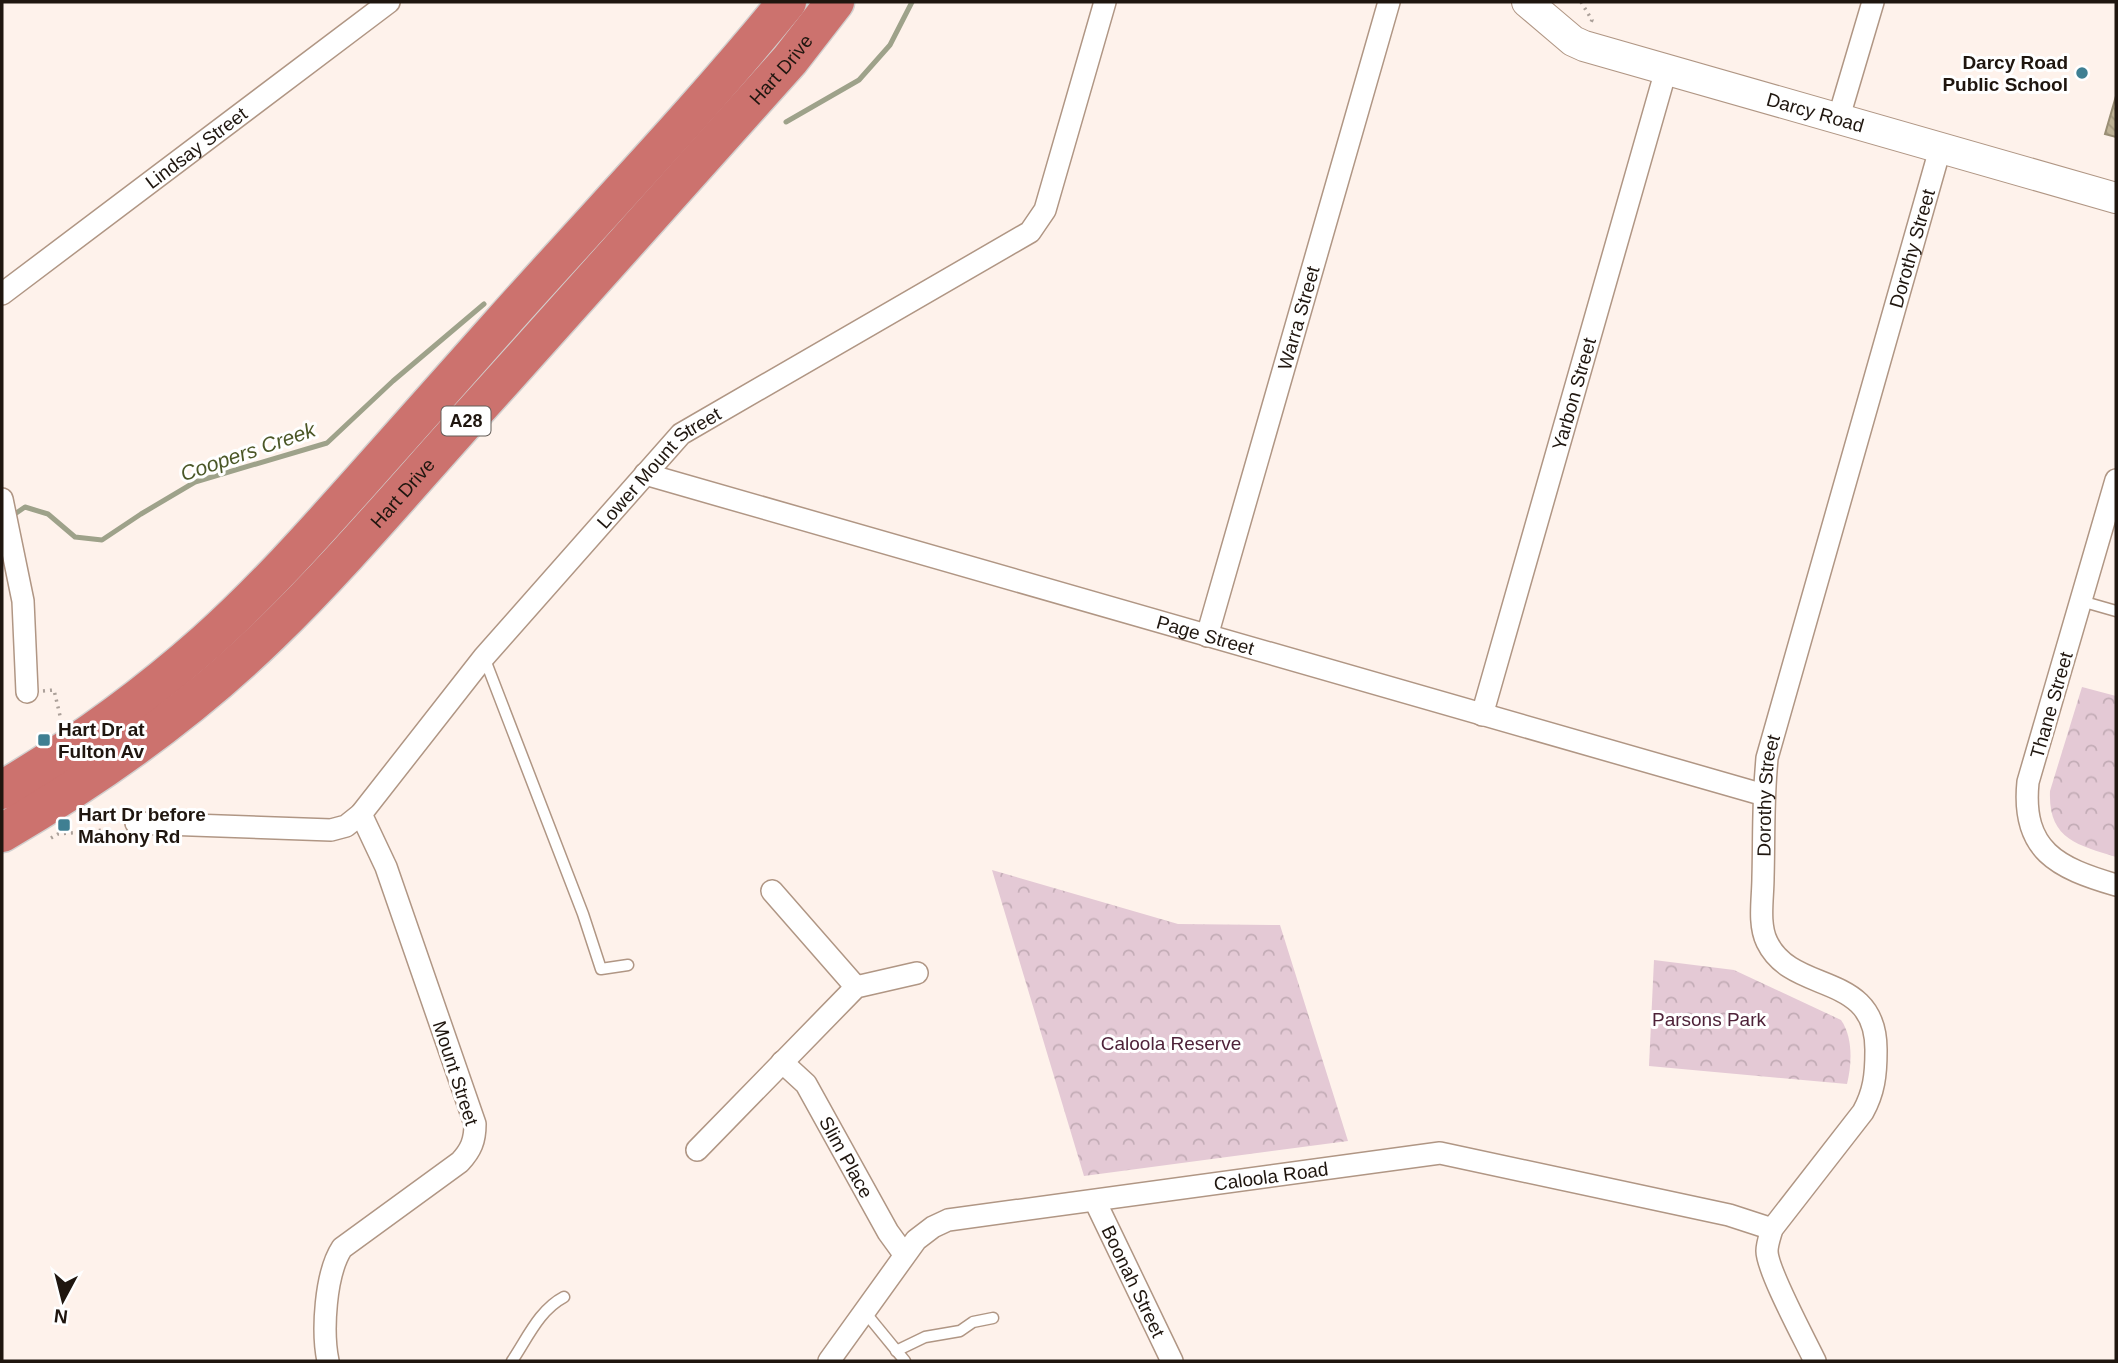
<svg xmlns="http://www.w3.org/2000/svg" width="2118" height="1363" font-family="Arial,sans-serif">
<style>
.park{fill:url(#park-crowns)}
.lines{fill:none;stroke-linecap:round;stroke-linejoin:round}
.stream{stroke:#9ea28a;stroke-width:5}
.building{fill:url(#building-back-hatch);stroke:#998e74;stroke-width:2}
.lane-casing{stroke:#b09684;stroke-width:13}
.street-casing{stroke:#b09684;stroke-width:24}
.secondary-casing{stroke:#b09684;stroke-width:32}
.highway-casing{stroke:#d2d0cf;stroke-width:41}
.path{stroke:#aba099;stroke-width:3.5;stroke-dasharray:2 5;stroke-linecap:butt}
.lane{stroke:#fff;stroke-width:10}
.street{stroke:#fff;stroke-width:21}
.secondary{stroke:#fff;stroke-width:30}
.highway{stroke:#cc726e;stroke-width:38}
.poi-dot{fill:#3f7f92;stroke:#fff;stroke-width:2.5}
.labels{text-anchor:middle;stroke-width:6;stroke-linejoin:round;paint-order:stroke}
.shield{fill:#fff;stroke:#625c57;stroke-width:2}
.shield-label{font-size:18px;font-weight:bold;fill:#1f160f}
.poi-label{font-size:19px;font-weight:bold;fill:#1f160f;stroke:#fff;text-anchor:start}
.street-label{font-size:19px;fill:#1f160f;stroke:#fff}
.park-label{font-size:19px;fill:#4e2239;stroke:#fff}
.water-label{font-size:21px;font-style:italic;fill:#4b5727;stroke:#fff}
</style>
<defs>
<pattern id="park-crowns" width="20" height="18" patternUnits="userSpaceOnUse" patternTransform="scale(1.75)"><rect width="20" height="18" fill="#e4c9d5"/><path d="M2 6a3 3 0 1 1 6 0M12 15a3 3 0 1 1 6 0" fill="none" stroke="#c3acb6"/></pattern>
<pattern id="building-back-hatch" width="6" height="6" patternUnits="userSpaceOnUse" patternTransform="scale(1.75)"><rect width="6" height="6" fill="#c0b497"/><path d="M-1 5l2 2M0 0l6 6M5-1l2 2" fill="none" stroke="#a59a81"/></pattern>
</defs>
<rect width="100%" height="100%" fill="#fef2eb"/>
<g class="park">
<path d="M2082,687L2116,696V857C2077,845 2048,839 2050,791Z"/>
<polygon points="992,870 1178,924 1280,925 1348,1141 1084,1176"/>
<path d="M1654,960L1734,970L1841,1020C1853,1037 1852,1064 1847,1084L1649,1066Z"/>
</g>
<g class="lines">
<g class="stream">
<polyline points="786,122 859,80 890,45 912,2"/>
<polyline points="12,516 25,507 48,514 75,537 102,540 141,514 195,482 327,443 393,381 484,304"/>
</g>
</g>
<polygon class="building" points="2116,96 2116,137 2105,134"/>
<g class="lines">
<g class="lane-casing">
<g id="lane">
<polyline points="2081,601 2116,611"/>
<polyline points="484,657 583,914 601,969 628,965"/>
<polyline points="864,1311 905,1361"/>
<polyline points="896,1351 925,1337 960,1331 973,1322 993,1318"/>
<path d="M512,1361C527,1339 539,1310 564,1297"/>
</g>
</g>
<g class="street-casing">
<g id="street">
<polyline points="1838,120 1873,2"/>
<path id="s1" d="M2,294L389,2"/>
<path id="s2" d="M645,474L1764,795"/>
<path d="M2116,480L2028,782C2021,851 2058,868 2116,885"/>
<polyline points="2,499 23,601 27,692"/>
<path id="s3" d="M1207,636L1389,2"/>
<path id="s4" d="M1482,715L1666,70"/>
<path id="s5" d="M136,823L331,830L346,826L361,814L484,657L681,434L1030,232L1045,210L1105,2"/>
<polyline points="772,891 856,987"/>
<path id="s6" d="M782,1062L806,1084L888,1232L904,1254"/>
<polyline points="697,1150 856,987 917,973"/>
<path id="s7" d="M1095,1201L1172,1361"/>
<path d="M328,1361C322,1332 325,1274 342,1248L460,1162C471,1150 475,1141 475,1124L386,867L361,814"/>
<path id="s8" d="M829,1361L916,1240L933,1227L948,1220L1440,1153L1729,1215L1772,1229"/>
<path id="s9" d="M1815,1361C1805,1340 1767,1270 1767,1251C1767,1244 1770,1236 1772,1229L1863,1112C1874,1092 1876,1075 1876,1051C1877,970 1793,996 1767,942C1758,924 1763,898 1763,878C1764,843 1763,807 1766,771L1767,758L1940,149"/>
</g>
</g>
<g class="secondary-casing">
<g id="secondary">
<path id="s10" d="M1527,2L1573,41L1584,46L2116,198"/>
</g>
</g>
<g class="highway-casing">
<g id="highway">
<path d="M2,790C75,747 143,698 206,642C262,592 312,536 362,480C408,428 454,377 500,325C596,217 696,114 787,2"/>
<path id="s11" d="M2,833C98,777 190,712 270,634C343,563 409,484 477,409C582,293 686,176 790,60L835,2"/>
</g>
</g>
<g class="path">
<polyline points="1581,2 1592,20 1590,24"/>
<polyline points="43,691 54,690 61,720"/>
<polyline points="51,838 58,834 105,830 120,844"/>
</g>
<use href="#lane" class="lane"/>
<use href="#street" class="street"/>
<use href="#secondary" class="secondary"/>
<use href="#highway" class="highway"/>
</g>
<g class="poi-dot">
<circle cx="2082" cy="73" r="7"/>
<rect x="37" y="733" width="14" height="14" rx="3.5"/>
<rect x="57" y="818" width="14" height="14" rx="3.5"/>
</g>
<g class="labels">
<rect class="shield" x="441.5" y="406.5" width="49" height="29" rx="5"/>
<g class="shield-label">
<text x="466" y="427">A28</text>
</g>
<g class="poi-label">
<text x="2068" y="69" text-anchor="end">Darcy Road<tspan x="2068" dy="22">Public School</tspan></text>
<text x="58" y="736">Hart Dr at<tspan x="58" dy="22">Fulton Av</tspan></text>
<text x="78" y="821">Hart Dr before<tspan x="78" dy="22">Mahony Rd</tspan></text>
</g>
<g class="street-label">
<text dy="7" stroke="none"><textPath href="#s11" startOffset="1096">Hart Drive</textPath></text>
<text dy="7" stroke="none"><textPath href="#s10" startOffset="313">Darcy Road</textPath></text>
<text dy="7" stroke="none"><textPath href="#s1" startOffset="243">Lindsay Street</textPath></text>
<text dy="7" stroke="none"><textPath href="#s9" startOffset="1234">Dorothy Street</textPath></text>
<text dy="7" stroke="none"><textPath href="#s3" startOffset="331">Warra Street</textPath></text>
<text dy="7" stroke="none"><textPath href="#s4" startOffset="334">Yarbon Street</textPath></text>
<text dy="7" stroke="none"><textPath href="#s5" startOffset="688">Lower Mount Street</textPath></text>
<text dy="7" stroke="none"><textPath href="#s11" startOffset="528">Hart Drive</textPath></text>
<text dy="7" stroke="none"><textPath href="#s2" startOffset="583">Page Street</textPath></text>
<text transform="translate(2051 705) rotate(-74)" y="7">Thane Street</text>
<text dy="7" stroke="none"><textPath href="#s9" startOffset="667">Dorothy Street</textPath></text>
<text transform="translate(456 1073) rotate(72)" y="7">Mount Street</text>
<text dy="7" stroke="none"><textPath href="#s6" startOffset="116">Slim Place</textPath></text>
<text dy="7" stroke="none"><textPath href="#s8" startOffset="513">Caloola Road</textPath></text>
<text dy="7" stroke="none"><textPath href="#s7" startOffset="89">Boonah Street</textPath></text>
</g>
<g class="park-label">
<text x="1709" y="1026">Parsons Park</text>
<text x="1171" y="1050">Caloola Reserve</text>
</g>
<g class="water-label">
<text transform="translate(248 452) rotate(-19)" y="7">Coopers Creek</text>
</g>
</g>
<rect width="2118" height="1363" fill="none" stroke="#1f160f" stroke-width="7"/>
<g transform="translate(63 1300) rotate(187)" stroke="#ffffff" stroke-width="5" paint-order="stroke">
<path d="M0-5L12 26L0 18L-12 26Z" fill="#1f160f"/>
<text y="-10" font-size="19" font-weight="bold" text-anchor="middle" fill="#1f160f">N</text>
</g>
</svg>
